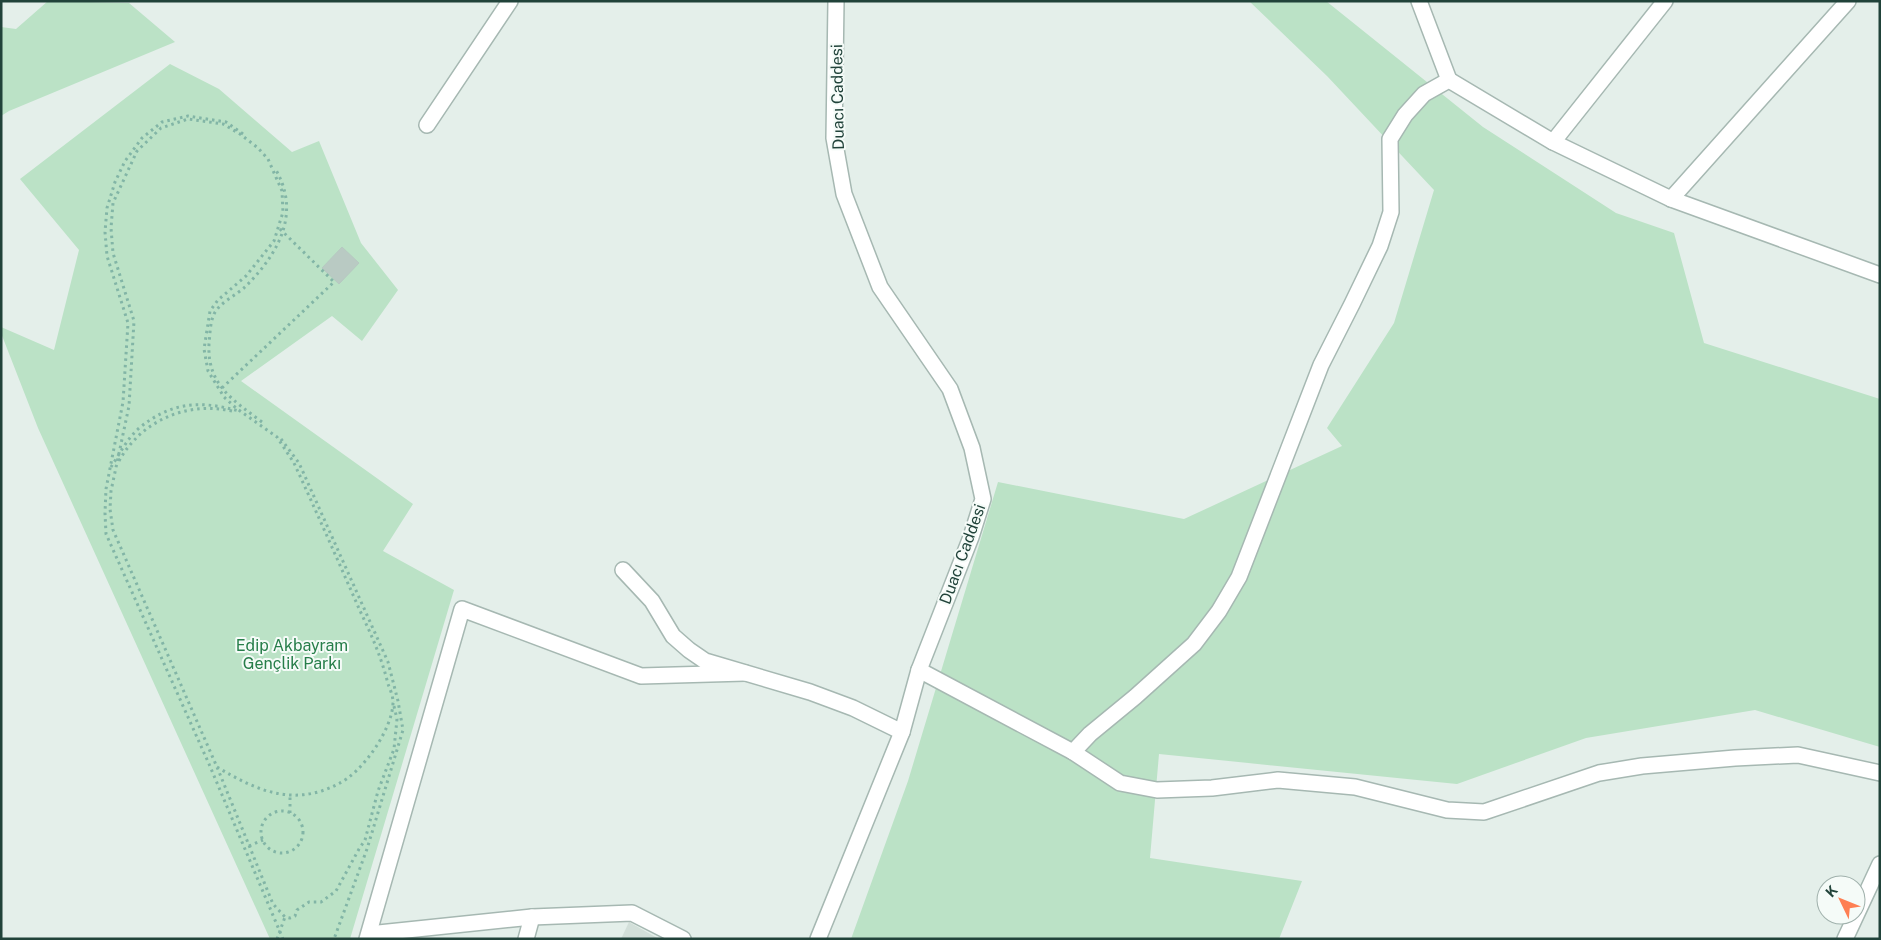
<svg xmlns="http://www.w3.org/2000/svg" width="1881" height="940" font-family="'Public Sans',sans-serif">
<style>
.built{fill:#d2dfd9}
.green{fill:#bbe2c6}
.building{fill:#b9cac3;stroke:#b6c9c1}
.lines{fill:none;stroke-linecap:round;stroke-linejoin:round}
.minor-casing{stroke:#a6b8b2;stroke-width:18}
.tertiary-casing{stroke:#a6b8b2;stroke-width:18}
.path{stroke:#82b5a6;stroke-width:3;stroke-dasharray:2.5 4;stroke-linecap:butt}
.minor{stroke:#fff;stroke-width:15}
.tertiary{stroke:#fff;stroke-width:15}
.labels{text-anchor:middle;stroke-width:4;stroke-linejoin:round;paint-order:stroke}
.street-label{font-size:16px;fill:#21433a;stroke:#f5fbf8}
.park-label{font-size:16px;fill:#277e4a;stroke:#f5fbf8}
</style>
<rect width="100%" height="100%" fill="#e4efea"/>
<polygon class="built" points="629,922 659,939 621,939"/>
<g class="green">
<polygon points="48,1 129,3 175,42 9,111 1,116 1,27 16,29"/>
<polygon points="1249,1 1326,1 1483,127 1616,213 1674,233 1704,343 1880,399 1880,747 1755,710 1586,738 1457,784 1159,754 1150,858 1302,881 1279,939 851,939 908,781 998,482 1184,519 1342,446 1327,428 1394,323 1434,190 1327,76"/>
<polygon points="170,64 219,89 292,152 319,141 361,243 398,290 362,341 332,316 241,381 413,504 383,551 454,590 350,939 270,939 38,428 1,333 1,327 54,350 79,250 20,179"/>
</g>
<polygon class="building" points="342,247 359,263 339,284 322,268"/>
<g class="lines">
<g class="minor-casing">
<g id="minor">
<polyline points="1419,1 1449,80"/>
<polyline points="427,125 510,1"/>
<polyline points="1553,142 1665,1"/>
<polyline points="1671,199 1848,1"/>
<polyline points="623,570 652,601 673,636 689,650 705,661 810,692 853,708 902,732"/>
<polyline points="919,670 1073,752 1120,783 1157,790 1212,788 1278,780 1355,787 1447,810 1484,812 1599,773 1642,766 1735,758 1798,755 1880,773"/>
<polyline points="1073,752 1090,734 1135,697 1194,644 1219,611 1239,577 1321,365 1352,304 1380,246 1391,212 1390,139 1405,115 1424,94 1449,80 1553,142 1671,199 1880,275"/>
<polyline points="369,934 532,917 632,913 683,939"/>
<polyline points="367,939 462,609 641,676 745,673"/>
<polyline points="526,939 532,917"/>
<polyline points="1845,939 1880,864"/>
</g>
</g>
<g class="tertiary-casing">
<polyline id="tertiary" points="818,939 902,732 919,670 971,537 983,499 972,448 950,389 880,287 844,194 834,138 836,1"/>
</g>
<g class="path">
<polyline points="243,134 226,122 188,116 162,122 142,138 125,161 115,182 107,208 105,232 107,256 128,323 123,402 106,489 105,513 106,534 209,764 283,939"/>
<polyline points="222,388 334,282 278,227"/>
<path d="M262,422C233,400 207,385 209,344C210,334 210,323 214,314C220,302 237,295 246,286C278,254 301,214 276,170"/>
<polyline points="281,439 299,463 388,662 398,701 403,730 367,849 334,939"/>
<path d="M119,461C141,421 186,401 232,411"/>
<path d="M111,467C119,455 127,439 138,429C170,402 200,400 239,411"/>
<path d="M217,767C257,791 294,807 338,784C362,773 393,729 393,702C393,696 390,689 388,684C382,659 372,636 361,613C339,563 317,513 294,463L277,437L236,408L224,397L208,371L204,349L210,311L218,300L246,276L274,241L283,212L282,191L268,159L258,148L240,134L223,124L188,119L161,128L137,151L113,203L111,228L113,253L134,321L129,406L111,491L110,509L113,530L217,767L273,904L285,917L290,918L295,916L297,910L309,902H321L336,891L359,849L365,840L378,791L394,749L397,719L393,702"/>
<circle cx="282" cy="832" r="21"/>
<polyline points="290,813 290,795"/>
<polyline points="249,846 263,840"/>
<polyline points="277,939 285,917"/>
</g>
<use href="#minor" class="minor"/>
<use href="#tertiary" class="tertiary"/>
</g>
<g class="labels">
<g class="street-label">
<text transform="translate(837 97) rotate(-91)" y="6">Duacı Caddesi</text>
<text transform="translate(962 554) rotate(-70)" y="6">Duacı Caddesi</text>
</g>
<g class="park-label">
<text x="292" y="651">Edip Akbayram<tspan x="292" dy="18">Gençlik Parkı</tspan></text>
</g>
</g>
<rect width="1881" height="940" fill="none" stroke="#21433a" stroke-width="5"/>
<g transform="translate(1841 900) rotate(313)"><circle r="24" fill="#f5fbf8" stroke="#a0b1ac"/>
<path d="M0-4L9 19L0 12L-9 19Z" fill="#fe7f53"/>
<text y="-8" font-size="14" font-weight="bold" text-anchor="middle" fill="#21433a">K</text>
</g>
</svg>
